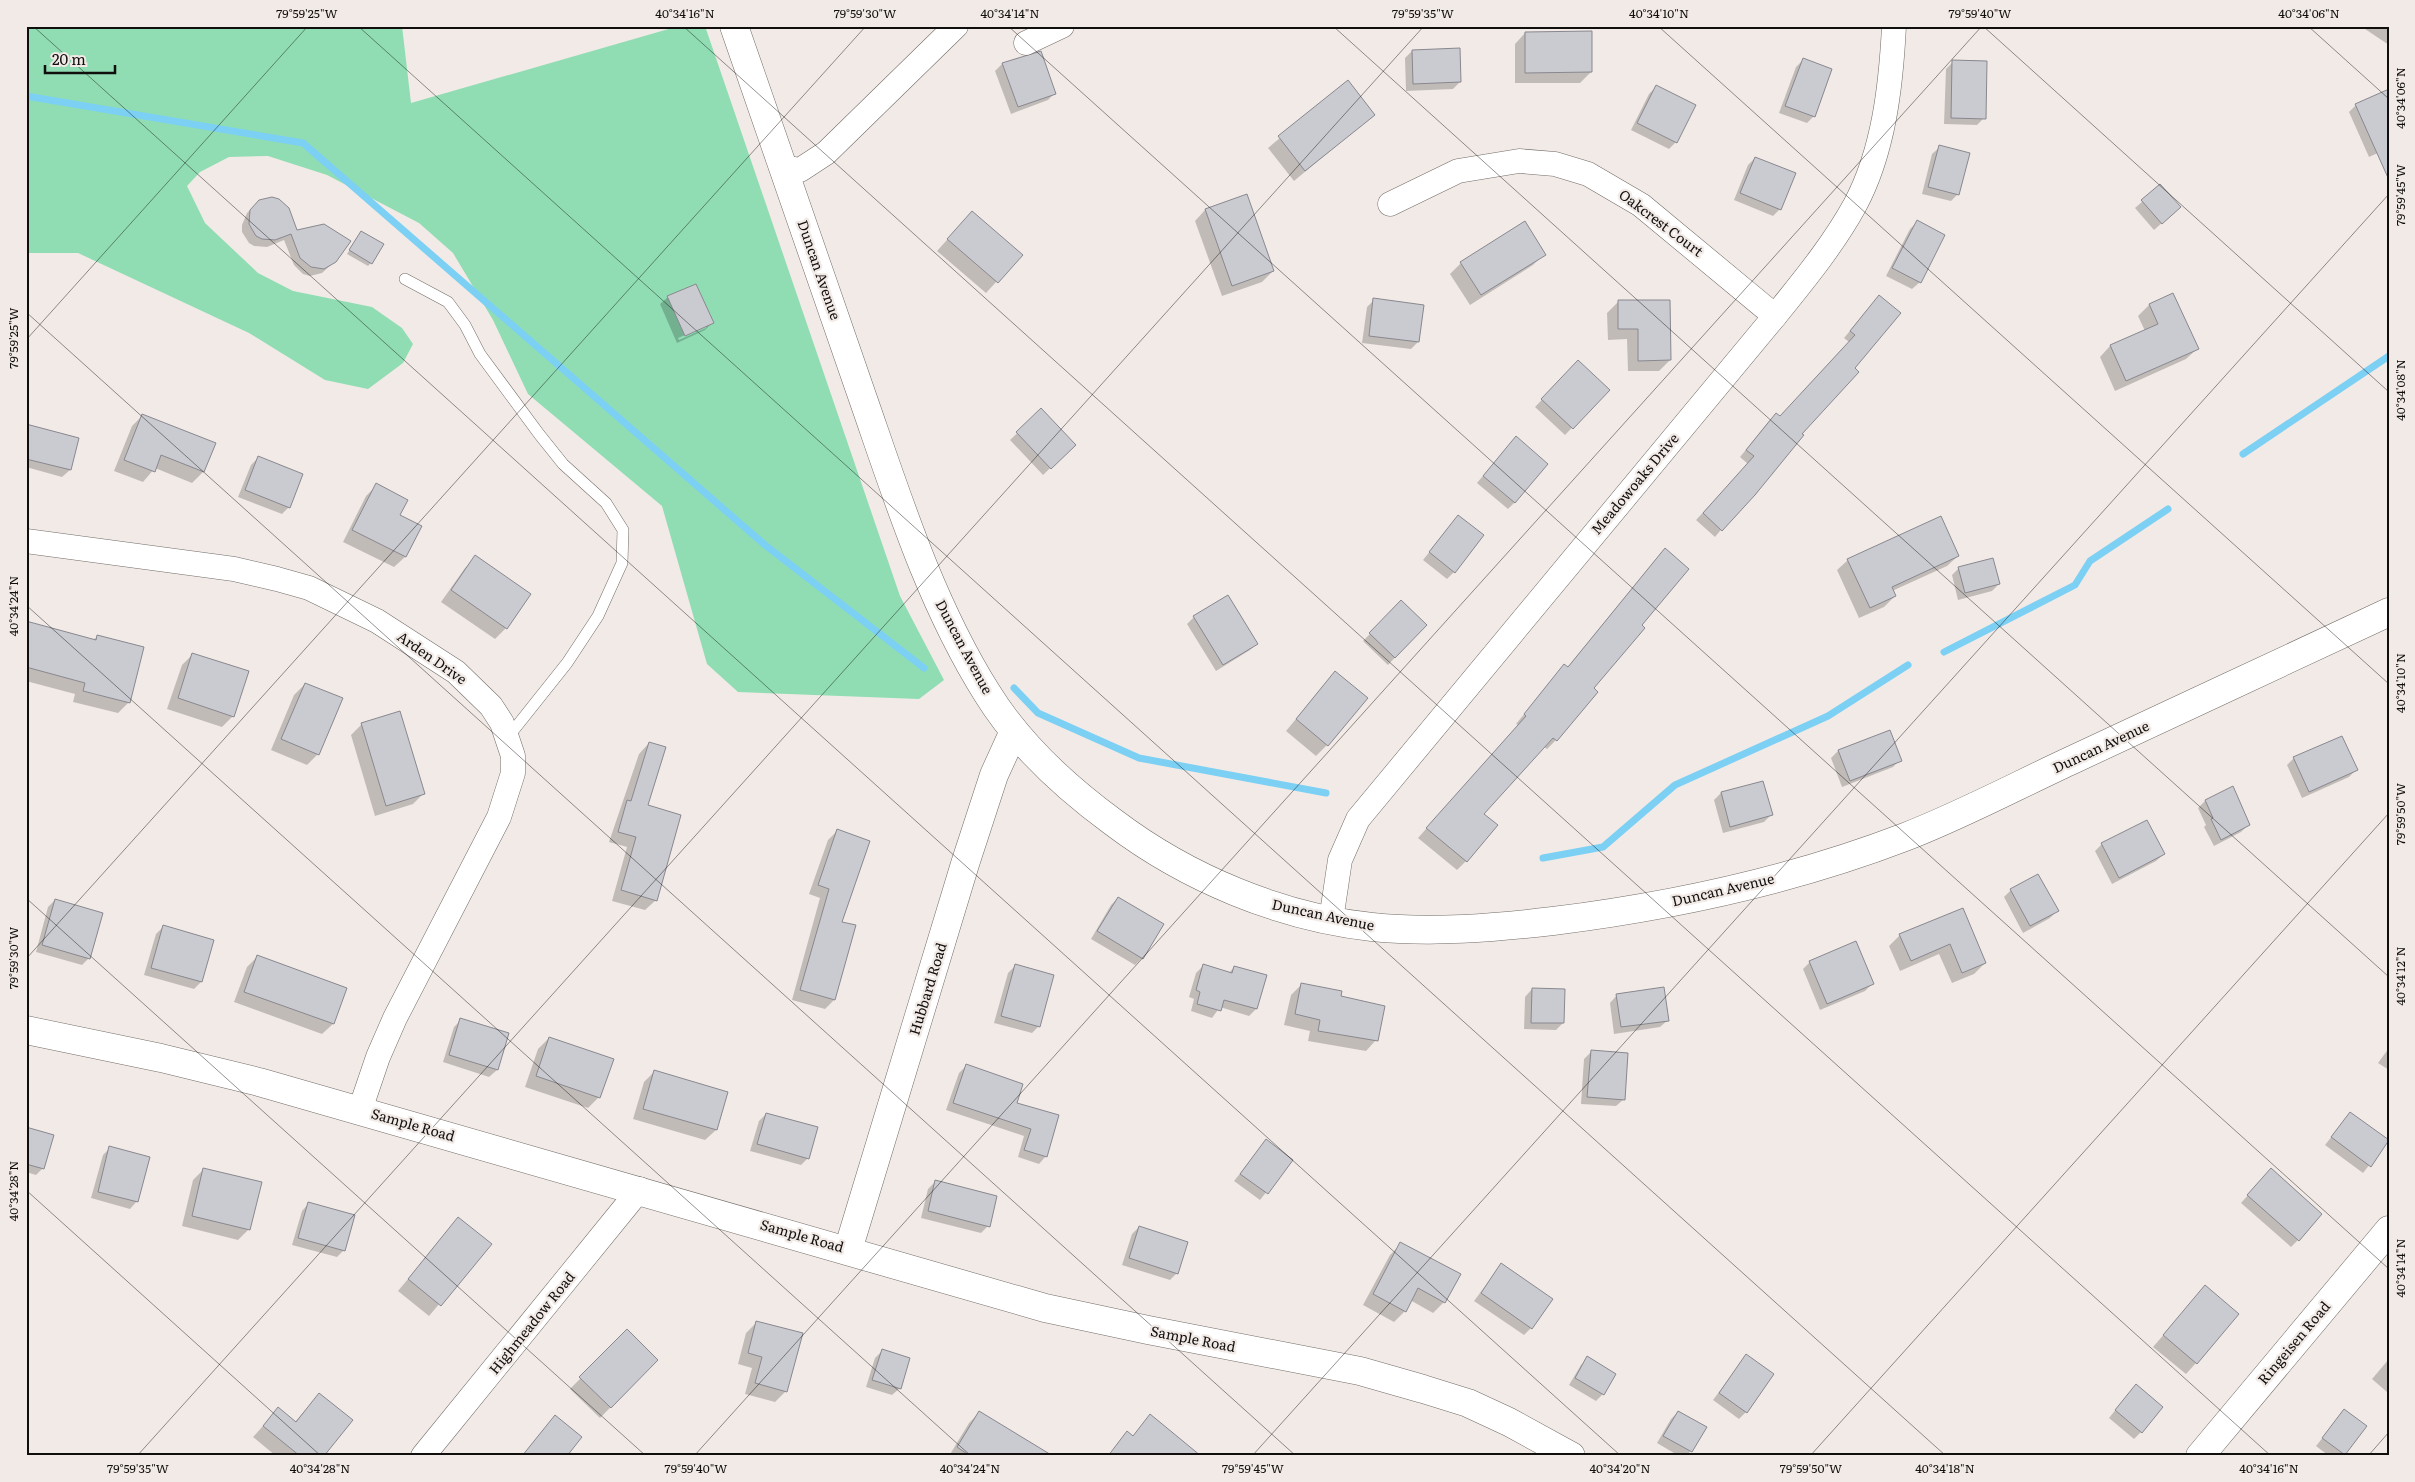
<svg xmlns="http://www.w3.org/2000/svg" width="2415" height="1482" font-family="Literata,serif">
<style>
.green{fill:#90ddb4}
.shadow{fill:#0003;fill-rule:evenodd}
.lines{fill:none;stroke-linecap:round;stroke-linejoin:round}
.stream{stroke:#7bd0f4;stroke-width:7}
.building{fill:#cacad1;stroke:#89888f}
.lane-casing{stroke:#736c68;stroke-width:12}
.street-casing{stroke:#736c68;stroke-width:25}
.secondary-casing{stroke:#736c68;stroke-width:29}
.primary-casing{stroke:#736c68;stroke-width:29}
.lane{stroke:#fff;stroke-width:11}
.street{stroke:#fff;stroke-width:24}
.secondary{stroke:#fff;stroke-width:28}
.primary{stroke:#fff;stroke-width:28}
.ticks{fill:none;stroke:#110f0e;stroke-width:1;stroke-opacity:0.45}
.labels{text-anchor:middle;stroke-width:4.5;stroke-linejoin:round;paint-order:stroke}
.street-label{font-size:14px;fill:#110f0e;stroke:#f2eae6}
.neatline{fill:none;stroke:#110f0e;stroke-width:2}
.ticks-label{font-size:12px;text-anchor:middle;fill:#110f0e}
</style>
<rect width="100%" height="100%" fill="#f2eae6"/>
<polygon class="green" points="26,26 402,26 411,103 679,26 705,26 900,596 944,680 919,699 738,692 707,664 662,506 528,394 493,320 453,253 419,223 327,175 268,156 229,157 200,172 187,186 205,223 258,273 293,291 372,307 402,328 413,344 403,363 368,389 325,380 249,333 78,253 26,253"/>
<g class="shadow">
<polygon points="2366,26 2389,26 2389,45 2365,29"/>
<polygon points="1525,33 1591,72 1580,83 1515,83 1515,44"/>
<polygon points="1412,51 1460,82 1453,89 1406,91 1405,58"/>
<polygon points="1803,60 1814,116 1807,123 1779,113 1796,67"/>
<polygon points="1953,62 1984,118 1977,125 1944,124 1946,69"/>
<polygon points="1002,64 1055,93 1048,100 1011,114 995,71"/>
<polygon points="1347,82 1373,115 1294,181 1268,148"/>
<polygon points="1656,87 1676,142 1669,149 1631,130 1649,94"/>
<polygon points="2356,105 2389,148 2369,157 2349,112"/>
<polygon points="1940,147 1958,194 1951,201 1922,194 1932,154"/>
<polygon points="1755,158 1780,209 1773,216 1734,200 1748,165"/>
<polygon points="2160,186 2172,214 2154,230 2135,208"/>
<polygon points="254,206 297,232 335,261 322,273 310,276 303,274 294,265 284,240 267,247 254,246 249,243 242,232 242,225 247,213"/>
<polygon points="1205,210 1273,271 1262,282 1222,296 1195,221"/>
<polygon points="972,212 1021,255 986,293 937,251"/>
<polygon points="1917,222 1920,282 1912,289 1886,276 1910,229"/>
<polygon points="361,232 371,263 368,266 347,254"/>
<polygon points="1544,254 1533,265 1470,305 1450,274 1461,263"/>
<path d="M696,285L712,323L705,330L677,343L660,304L668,297ZM706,326V328L679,340L678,338Z"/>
<polygon points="2173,295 2197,349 2186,359 2115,391 2100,357 2110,346 2145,331 2138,316 2149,305"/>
<polygon points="1374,300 1418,342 1411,349 1362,343 1367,307"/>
<polygon points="1618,302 1670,360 1659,371 1628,371 1627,339 1608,340 1607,313"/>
<polygon points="1872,304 1800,434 1715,537 1696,520 1748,464 1740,457 1769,421 1780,417 1849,342 1844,338"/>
<polygon points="1578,362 1608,390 1565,435 1535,407"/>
<polygon points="1041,410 1074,445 1043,475 1010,440"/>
<polygon points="143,415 214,444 203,472 192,483 155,468 143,482 114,471 132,426"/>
<polygon points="26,426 78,439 70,470 62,477 26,467"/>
<polygon points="1509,445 1515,502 1508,509 1477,483"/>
<polygon points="258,458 289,507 282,514 238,497 251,465"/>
<polygon points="377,485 399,515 420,526 405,557 394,567 343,542 366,496"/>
<polygon points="1458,516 1454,572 1447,579 1423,560"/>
<polygon points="1958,556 1947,566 1892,591 1895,596 1884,607 1859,618 1837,570 1848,560"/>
<polygon points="476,557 506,628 495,639 441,602 465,568"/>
<polygon points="1656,559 1640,625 1592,689 1596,692 1556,740 1547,749 1543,746 1483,814 1466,861 1457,870 1418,838 1518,725 1516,724 1556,675 1567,668"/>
<polygon points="1959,568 1999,584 1992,591 1958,600 1952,575"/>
<polygon points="1401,602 1425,625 1388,665 1363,641"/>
<polygon points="1194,617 1257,643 1250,650 1216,671 1187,624"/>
<polygon points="26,622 93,640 98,636 129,702 118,713 73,702 75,694 26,681"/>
<polygon points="193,654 233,716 222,727 167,709 182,665"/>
<polygon points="305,684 318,754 307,765 271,750 294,695"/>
<polygon points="1325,684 1327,745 1316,756 1286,731"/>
<polygon points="362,724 424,793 413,804 375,816 351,735"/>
<polygon points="1889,731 1900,760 1893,767 1842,787 1831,758 1838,751"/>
<polygon points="649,743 646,806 656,900 645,910 612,901 627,847 609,842 639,754"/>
<polygon points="2294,758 2356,770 2349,777 2302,798 2287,765"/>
<polygon points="1762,782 1771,815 1764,822 1723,833 1714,800 1721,793"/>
<polygon points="2205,801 2248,825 2241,832 2214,846 2204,827 2206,825 2198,808"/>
<polygon points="837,831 840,922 834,1000 825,1009 792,1000 820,898 809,894 828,840"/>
<polygon points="2102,844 2164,854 2156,861 2112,884 2095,851"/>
<polygon points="2011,890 2057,911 2050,918 2023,933 2004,897"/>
<polygon points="1118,898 1142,958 1135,965 1091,939 1111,905"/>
<polygon points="55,900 89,958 82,965 36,952 48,907"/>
<polygon points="1963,909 1985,963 1974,974 1952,983 1939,954 1900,971 1889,946 1900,935"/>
<polygon points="163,927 212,940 201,982 194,989 144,975 156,934"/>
<polygon points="258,956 333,1024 322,1034 234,1002 247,967"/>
<polygon points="1810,962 1872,984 1865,991 1820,1010 1803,969"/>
<polygon points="1015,966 1039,1026 1032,1033 994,1023 1008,973"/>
<polygon points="1203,966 1229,973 1234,967 1256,1009 1249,1016 1220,1007 1212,1018 1191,1011 1194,999 1189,997 1196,973"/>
<polygon points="1302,984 1339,997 1376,1040 1366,1051 1308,1041 1310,1031 1284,1025 1291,995"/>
<polygon points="1532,989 1563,1023 1556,1030 1524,1029 1525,997"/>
<polygon points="1617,995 1668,1020 1660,1027 1614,1034 1610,1003"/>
<polygon points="461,1020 507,1034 497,1070 489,1077 443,1062 454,1027"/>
<polygon points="549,1038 599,1097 588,1108 525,1087 538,1049"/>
<polygon points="2389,1048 2389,1070 2378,1063"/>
<polygon points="1591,1052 1624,1099 1616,1106 1581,1104 1584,1059"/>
<polygon points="966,1066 1015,1104 1058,1116 1046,1156 1039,1164 1018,1157 1024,1136 946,1110 959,1073"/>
<polygon points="655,1071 716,1130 705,1140 633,1119 644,1082"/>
<polygon points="2350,1113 2388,1141 2363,1173 2325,1145"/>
<polygon points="766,1114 808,1158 801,1165 750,1151 759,1121"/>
<polygon points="26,1128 43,1168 36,1175 26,1172"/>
<polygon points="1266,1141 1291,1161 1260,1200 1234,1181"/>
<polygon points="110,1148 137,1201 130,1209 91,1198 103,1155"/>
<polygon points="204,1169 249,1229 238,1240 182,1226 193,1180"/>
<polygon points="2264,1177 2298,1240 2291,1247 2241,1203"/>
<polygon points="935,1182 988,1226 981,1233 921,1218 928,1189"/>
<polygon points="309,1203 344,1250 337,1257 292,1245 302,1211"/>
<polygon points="458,1219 490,1244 429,1316 398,1291"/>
<polygon points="1139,1227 1177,1273 1170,1280 1122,1265 1132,1234"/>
<polygon points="1401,1244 1444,1302 1433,1313 1410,1300 1405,1311 1394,1322 1363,1305 1390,1255"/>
<polygon points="1501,1265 1531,1328 1524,1335 1474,1301"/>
<polygon points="2205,1287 2196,1363 2186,1374 2153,1347"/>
<polygon points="757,1322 786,1391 775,1402 745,1394 752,1368 738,1364 746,1333"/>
<polygon points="627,1331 657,1360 600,1418 570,1389"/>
<polygon points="882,1351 900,1388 892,1395 866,1387 875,1358"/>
<polygon points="1746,1356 1746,1412 1739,1419 1713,1400"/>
<polygon points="1588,1358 1603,1394 1596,1401 1569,1385 1581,1365"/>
<polygon points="2389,1359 2389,1391 2387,1392 2372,1379"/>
<polygon points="2129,1393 2141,1432 2134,1439 2109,1418"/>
<polygon points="319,1394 322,1456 276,1456 253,1437 278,1409 295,1422"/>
<polygon points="2344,1411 2365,1426 2343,1456 2329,1456 2316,1446"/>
<polygon points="980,1412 1038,1456 949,1456 969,1423"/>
<polygon points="1678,1412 1705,1428 1687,1456 1679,1456 1657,1443 1671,1419"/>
</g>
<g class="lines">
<g class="stream">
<polyline points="26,96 303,143 765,545 924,668"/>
<polyline points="2243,454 2389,356"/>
<polyline points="1944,652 2075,585 2090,561 2168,509"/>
<polyline points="1014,688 1038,713 1139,758 1326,793"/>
<polyline points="1543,858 1603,847 1675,785 1828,716 1908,665"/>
</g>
</g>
<g class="building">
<polygon points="1592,31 1592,72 1525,73 1525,32"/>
<polygon points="1460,48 1461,82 1413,84 1412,50"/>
<polygon points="1041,51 1056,94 1018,107 1002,63"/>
<polygon points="1803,58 1832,69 1815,117 1785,106"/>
<polygon points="1952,60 1987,61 1986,119 1951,118"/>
<polygon points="1348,80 1375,115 1305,171 1278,136"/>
<polygon points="1656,85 1696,105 1677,143 1637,123"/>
<polygon points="2389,89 2389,180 2355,104"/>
<polygon points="1939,145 1970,153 1959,195 1928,187"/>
<polygon points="1755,157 1796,173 1781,210 1740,193"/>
<polygon points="2160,184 2181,207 2162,224 2141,200"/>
<polygon points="1247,194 1274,271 1232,286 1205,209"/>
<polygon points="272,197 279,199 289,208 297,230 324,224 351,241 336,262 324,269 311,267 300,258 291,234 275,240 262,239 256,236 249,224 250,210 259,200"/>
<polygon points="972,211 1023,255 998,283 947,239"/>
<polygon points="1917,220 1945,235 1921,283 1892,268"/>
<polygon points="1525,221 1546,255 1481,295 1460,262"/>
<polygon points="361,231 384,244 372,264 349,250"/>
<polygon points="696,284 714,323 685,336 667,296"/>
<polygon points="2173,293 2199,349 2126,381 2110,345 2158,324 2149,304"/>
<polygon points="1879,295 1901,313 1855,368 1859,372 1802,434 1804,435 1755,495 1722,531 1703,513 1754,456 1746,450 1776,413 1780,416 1855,335 1850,331"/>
<polygon points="1373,298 1424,305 1419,342 1369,336"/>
<polygon points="1618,300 1670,300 1671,360 1638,361 1638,329 1618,329"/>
<polygon points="1578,360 1610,390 1573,429 1541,399"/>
<polygon points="1041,408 1076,445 1051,469 1016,432"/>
<polygon points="142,414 216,443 204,472 161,455 155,472 124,460"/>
<polygon points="26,424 79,438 71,470 26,459"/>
<polygon points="1516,436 1548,464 1515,503 1483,476"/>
<polygon points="258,456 303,474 290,508 245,490"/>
<polygon points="376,483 408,500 400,515 422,526 406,557 352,530"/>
<polygon points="1458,515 1484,535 1455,573 1429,552"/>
<polygon points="1941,516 1959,556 1892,587 1896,596 1870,608 1847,559"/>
<polygon points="1665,548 1689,569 1642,625 1645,628 1594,688 1598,692 1557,741 1553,738 1484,814 1498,825 1467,862 1426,828 1526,716 1524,714 1564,664 1568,667"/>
<polygon points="475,555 531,594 507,629 451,590"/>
<polygon points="1993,558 2000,584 1965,593 1958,567"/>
<polygon points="1228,595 1258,644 1223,665 1193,616"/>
<polygon points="1401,600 1427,625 1395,658 1369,633"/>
<polygon points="26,621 96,640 97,635 144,647 130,703 83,691 85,683 26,667"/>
<polygon points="192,653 249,671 234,717 178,698"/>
<polygon points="1335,671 1368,698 1328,746 1296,719"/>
<polygon points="305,683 343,698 319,755 281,739"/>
<polygon points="400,711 425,794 386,806 361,723"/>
<polygon points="1890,730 1902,761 1850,781 1838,750"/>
<polygon points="2342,736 2358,770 2309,792 2293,757"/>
<polygon points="649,742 666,747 648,805 681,815 657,901 621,890 636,837 618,832 627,800 631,801"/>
<polygon points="1763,781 1773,815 1730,827 1721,792"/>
<polygon points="2233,786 2250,825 2221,840 2211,819 2213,818 2205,800"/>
<polygon points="2147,820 2165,854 2119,878 2101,843"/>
<polygon points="837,829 870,841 842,922 856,925 835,1000 800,990 829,889 818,885"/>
<polygon points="2038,874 2059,911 2030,926 2010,889"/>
<polygon points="1118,897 1164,924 1143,959 1097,931"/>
<polygon points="55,899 103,913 90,959 42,945"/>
<polygon points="1963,908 1986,963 1962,973 1950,944 1911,961 1899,934"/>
<polygon points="163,925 214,940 202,982 151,968"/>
<polygon points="1856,941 1874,984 1827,1004 1809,961"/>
<polygon points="257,955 347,988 334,1024 244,992"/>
<polygon points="1015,964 1054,975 1040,1027 1001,1016"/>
<polygon points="1203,964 1232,973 1234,966 1267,975 1257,1009 1224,1000 1221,1011 1197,1004 1200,992 1196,990"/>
<polygon points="1301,983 1342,991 1341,996 1385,1006 1378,1041 1318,1031 1320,1020 1295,1014"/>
<polygon points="1664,987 1669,1021 1621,1027 1616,994"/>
<polygon points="1532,988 1565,989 1564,1023 1531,1023"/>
<polygon points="460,1018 509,1033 498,1070 449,1055"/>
<polygon points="549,1037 614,1059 600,1098 536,1076"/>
<polygon points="1591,1050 1628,1053 1625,1100 1587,1097"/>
<polygon points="966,1064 1023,1084 1017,1103 1059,1115 1047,1157 1024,1150 1031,1129 953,1103"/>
<polygon points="654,1070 728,1092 717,1130 643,1109"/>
<polygon points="2350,1112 2389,1140 2371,1167 2331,1137"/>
<polygon points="766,1113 818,1127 809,1159 757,1144"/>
<polygon points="26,1127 54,1135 44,1169 26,1164"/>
<polygon points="1266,1139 1293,1160 1268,1194 1240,1174"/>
<polygon points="109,1146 150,1157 138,1202 98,1192"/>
<polygon points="203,1168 262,1182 250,1230 192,1216"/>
<polygon points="2271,1168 2322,1214 2299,1241 2247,1195"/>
<polygon points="935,1180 997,1196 990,1227 928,1211"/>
<polygon points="308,1202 355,1215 345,1251 298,1238"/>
<polygon points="458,1217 492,1244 441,1306 408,1279"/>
<polygon points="1139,1226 1188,1242 1178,1274 1129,1258"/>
<polygon points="1400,1242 1461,1274 1445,1303 1418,1288 1406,1312 1373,1294"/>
<polygon points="1501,1263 1553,1299 1532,1329 1481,1293"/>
<polygon points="2205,1285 2239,1314 2197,1364 2163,1335"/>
<polygon points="756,1321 803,1333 787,1392 755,1383 762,1357 748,1353"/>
<polygon points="627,1329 658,1360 611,1408 579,1377"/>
<polygon points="882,1349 910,1358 901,1389 872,1380"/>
<polygon points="1746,1354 1774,1374 1747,1413 1719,1393"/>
<polygon points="1587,1356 1616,1374 1604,1395 1575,1378"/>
<polygon points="2136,1384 2163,1407 2142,1433 2115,1410"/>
<polygon points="319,1393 353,1420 324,1456 300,1456 263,1426 278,1407 296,1422"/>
<polygon points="2344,1409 2367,1426 2345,1455 2322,1438"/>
<polygon points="979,1411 1053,1456 970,1456 957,1447"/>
<polygon points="1678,1411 1707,1427 1692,1452 1663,1436"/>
<polygon points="1150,1414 1201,1456 1108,1456 1127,1431 1133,1436"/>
<polygon points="555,1415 582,1437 567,1456 522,1456"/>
</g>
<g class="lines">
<g class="lane-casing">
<polyline id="lane" points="405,279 448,302 465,325 480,354 539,434 563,464 606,503 623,530 622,563 598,616 567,663 508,737"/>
</g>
<g class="street-casing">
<g id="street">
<polyline points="1026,43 1062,26"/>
<polyline points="783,167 800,170 826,153 956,26"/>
<polyline points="1390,204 1458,171 1519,161 1555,164 1588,174 1641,205 1775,316"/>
<polyline points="26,541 234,569 277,579 309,588 377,621 456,672 491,706 502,723 513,756 513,773 499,817 395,1018 378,1057 360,1110"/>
<path d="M1331,920L1340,860L1358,819L1775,316C1804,280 1833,245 1855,205C1884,151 1891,85 1894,26"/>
<polyline points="423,1456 640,1189"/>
</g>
</g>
<g class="secondary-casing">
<g id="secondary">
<polyline points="26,1030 161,1058 259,1082 1045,1308 1148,1330 1360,1371 1423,1389 1468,1403 1509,1422 1571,1456"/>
<polyline points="848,1250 965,864 994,775 1014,731"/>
<polyline points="2200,1456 2389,1230"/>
</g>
</g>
<g class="primary-casing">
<path id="primary" d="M734,26C776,148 818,269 860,390C896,493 929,601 987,693C1019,745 1064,786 1113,822C1187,878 1280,917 1372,927C1432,933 1494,928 1553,921C1673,906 1793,880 1905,837C1962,815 2016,786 2070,761C2176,711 2283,662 2389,612"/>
</g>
<use href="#lane" class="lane"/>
<use href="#street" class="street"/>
<use href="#secondary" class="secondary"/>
<use href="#primary" class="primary"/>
</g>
<path class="ticks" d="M33,26L1621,1456M358,26L1946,1456M683,26L2271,1456M1008,26L2389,1269M1333,26L2389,977M1658,26L2389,684M1983,26L2389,392M2308,26L2389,99M26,312L1296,1456M26,340L308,26M26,605L971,1456M26,898L646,1456M26,959L866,26M26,1190L321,1456M137,1456L1424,26M694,1456L1982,26M1252,1456L2389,194M1810,1456L2389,813M2368,1456L2389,1432"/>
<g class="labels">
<g class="street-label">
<text transform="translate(1661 223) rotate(37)" y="5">Oakcrest Court</text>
<text transform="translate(819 270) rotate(71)" y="5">Duncan Avenue</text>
<text transform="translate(1635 484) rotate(-50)" y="5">Meadowoaks Drive</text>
<text transform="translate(964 647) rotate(62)" y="5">Duncan Avenue</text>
<text transform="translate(432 658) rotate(35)" y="5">Arden Drive</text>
<text transform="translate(2101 747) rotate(-25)" y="5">Duncan Avenue</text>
<text transform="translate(1723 890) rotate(-13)" y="5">Duncan Avenue</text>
<text transform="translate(1323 915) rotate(12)" y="5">Duncan Avenue</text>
<text transform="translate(928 989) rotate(-73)" y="5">Hubbard Road</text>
<text transform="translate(413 1125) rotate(16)" y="5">Sample Road</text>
<text transform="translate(802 1236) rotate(16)" y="5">Sample Road</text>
<text transform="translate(532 1323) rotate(-51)" y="5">Highmeadow Road</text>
<text transform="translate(1193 1339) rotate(11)" y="5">Sample Road</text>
<text transform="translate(2294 1343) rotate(-50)" y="5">Ringeisen Road</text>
</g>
</g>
<rect width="2415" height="1482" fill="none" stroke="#f2eae6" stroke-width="55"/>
<path d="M45 65v8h70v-8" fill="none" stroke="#110f0e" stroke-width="2.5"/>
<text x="52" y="65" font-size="15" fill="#110f0e" stroke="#f2eae6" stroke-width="4" paint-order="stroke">20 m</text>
<rect x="28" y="28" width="2360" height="1426" class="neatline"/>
<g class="ticks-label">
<text x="307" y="18">79°59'25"W</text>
<text x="685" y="18">40°34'16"N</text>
<text x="865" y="18">79°59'30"W</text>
<text x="1010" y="18">40°34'14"N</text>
<text x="1423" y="18">79°59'35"W</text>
<text x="1659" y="18">40°34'10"N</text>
<text x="1980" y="18">79°59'40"W</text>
<text x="2309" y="18">40°34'06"N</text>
<text transform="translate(2401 98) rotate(-90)" y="4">40°34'06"N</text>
<text transform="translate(2401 195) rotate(-90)" y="4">79°59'45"W</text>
<text transform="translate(14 338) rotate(-90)" y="4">79°59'25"W</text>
<text transform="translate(2401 390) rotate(-90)" y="4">40°34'08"N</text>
<text transform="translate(14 606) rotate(-90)" y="4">40°34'24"N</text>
<text transform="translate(2401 683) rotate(-90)" y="4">40°34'10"N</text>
<text transform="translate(2401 814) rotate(-90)" y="4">79°59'50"W</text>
<text transform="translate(14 958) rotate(-90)" y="4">79°59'30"W</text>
<text transform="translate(2401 976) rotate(-90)" y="4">40°34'12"N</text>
<text transform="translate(14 1191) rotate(-90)" y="4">40°34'28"N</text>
<text transform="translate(2401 1268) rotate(-90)" y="4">40°34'14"N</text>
<text x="138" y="1473">79°59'35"W</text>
<text x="320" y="1473">40°34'28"N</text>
<text x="696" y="1473">79°59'40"W</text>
<text x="970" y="1473">40°34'24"N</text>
<text x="1253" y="1473">79°59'45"W</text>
<text x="1620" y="1473">40°34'20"N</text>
<text x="1811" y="1473">79°59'50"W</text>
<text x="1945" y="1473">40°34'18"N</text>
<text x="2269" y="1473">40°34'16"N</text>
</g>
</svg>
